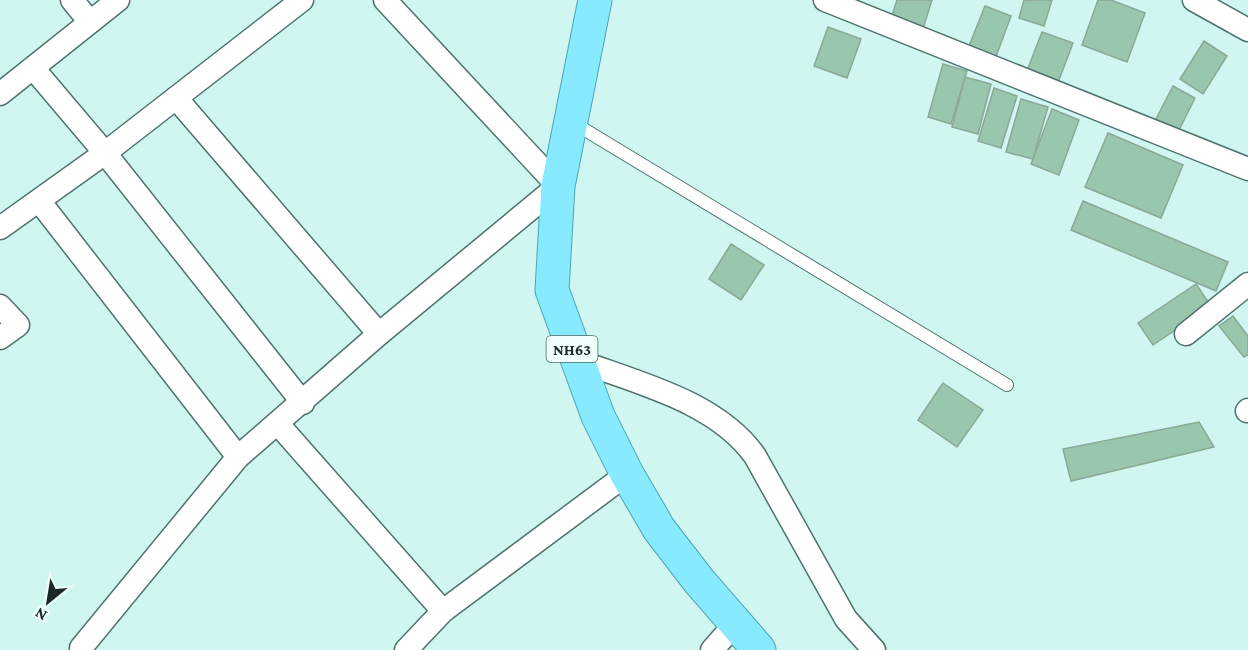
<svg xmlns="http://www.w3.org/2000/svg" width="1248" height="650" font-family="'Crimson Pro',serif">
<style>
.building{fill:#99c7ad;stroke:#8aa896;stroke-width:1.5}
.lines{fill:none;stroke-linecap:round;stroke-linejoin:round}
.service-casing{stroke:#4f736f;stroke-width:14}
.minor-casing{stroke:#4f736f;stroke-width:25}
.trunk-casing{stroke:#4fa4b2;stroke-width:35}
.service{stroke:#fff;stroke-width:12}
.minor{stroke:#fff;stroke-width:22}
.trunk{stroke:#88eafe;stroke-width:33}
.labels{text-anchor:middle;stroke-width:5;stroke-linejoin:round;paint-order:stroke}
.shield{fill:#eefefc;stroke:#5a6a68;stroke-width:1.5}
.shield-label{font-size:16px;font-weight:bold;fill:#1a2a28}
</style>
<rect width="100%" height="100%" fill="#cff6f1"/>
<g class="building">
<polygon points="897,0 932,0 921,35 889,25"/>
<polygon points="1024,0 1052,0 1044,26 1019,18"/>
<polygon points="1098,0 1111,0 1145,13 1127,62 1082,45"/>
<polygon points="985,6 1011,16 994,62 967,51"/>
<polygon points="828,27 861,39 847,78 814,66"/>
<polygon points="1042,32 1073,43 1056,88 1025,76"/>
<polygon points="1204,41 1227,56 1203,94 1180,79"/>
<polygon points="943,64 967,71 951,124 928,117"/>
<polygon points="965,77 991,84 978,134 952,127"/>
<polygon points="1173,86 1195,98 1178,132 1155,121"/>
<polygon points="994,88 1017,96 1001,148 978,141"/>
<polygon points="1021,99 1048,107 1033,159 1006,152"/>
<polygon points="1052,109 1079,120 1059,175 1031,164"/>
<polygon points="1108,133 1183,165 1161,218 1085,187"/>
<polygon points="1083,201 1228,262 1216,291 1071,230"/>
<polygon points="731,244 764,265 741,300 709,279"/>
<polygon points="1196,284 1211,306 1153,345 1138,323"/>
<polygon points="1233,316 1248,336 1248,355 1244,357 1219,326"/>
<polygon points="943,383 983,410 957,447 918,420"/>
<polygon points="1199,422 1214,447 1071,481 1063,449"/>
</g>
<g class="lines">
<g class="service-casing">
<polyline id="service" points="572,122 1007,385"/>
</g>
<g class="minor-casing">
<g id="minor">
<polyline points="72,0 90,22"/>
<polyline points="825,0 1248,169"/>
<polyline points="1194,0 1248,30"/>
<polyline points="33,68 105,153 303,403"/>
<polyline points="0,94 118,0"/>
<polyline points="176,98 379,334"/>
<polyline points="40,202 238,457"/>
<polyline points="0,228 105,153 302,0"/>
<polyline points="0,306 18,325 0,338"/>
<polyline points="1186,334 1248,284"/>
<path d="M576,360C637,383 716,401 755,456L846,619L874,650"/>
<polyline points="1247,411 1248,410"/>
<polyline points="278,424 443,611"/>
<polyline points="81,648 238,457 379,334 558,186 385,0"/>
<polyline points="406,650 443,611 627,474"/>
<polyline points="712,650 735,624"/>
</g>
</g>
<g class="trunk-casing">
<polyline id="trunk" points="595,0 558,186 552,290 598,416 627,474 659,529 699,581 759,650"/>
</g>
<use href="#service" class="service"/>
<use href="#minor" class="minor"/>
<use href="#trunk" class="trunk"/>
</g>
<g class="labels">
<rect class="shield" x="546.5" y="336" width="51" height="26" rx="4.5"/>
<g class="shield-label">
<text x="572" y="355">NH63</text>
</g>
</g>
<g transform="translate(48 602) rotate(210)" stroke="#eefefc" stroke-width="4.5" paint-order="stroke">
<path d="M0-4.5L10 22L0 15L-10 22Z" fill="#1a2a28"/>
<text y="-9" font-size="16" font-weight="bold" text-anchor="middle" fill="#1a2a28">N</text>
</g>
</svg>
